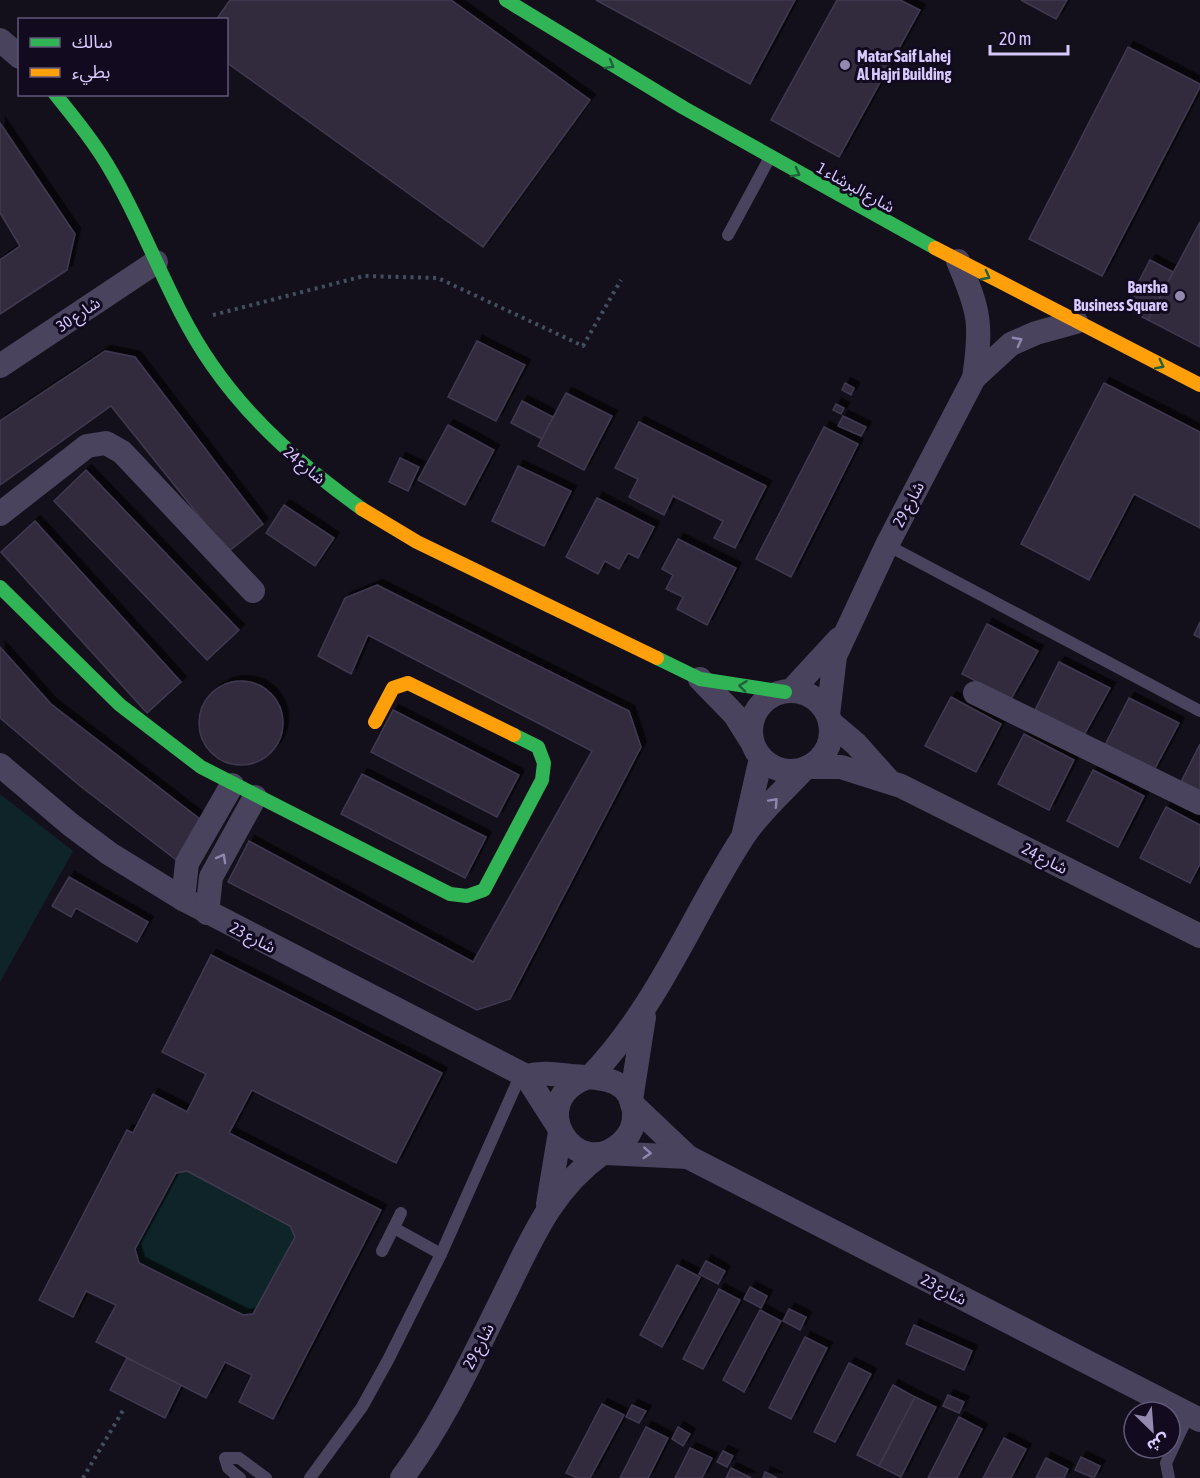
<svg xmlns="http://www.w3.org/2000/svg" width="1200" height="1478" font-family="'Asap Condensed','Noto Sans Arabic',sans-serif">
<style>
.green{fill:#0e2429}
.building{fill:#322c3e;stroke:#413950;stroke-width:1.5;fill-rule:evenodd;filter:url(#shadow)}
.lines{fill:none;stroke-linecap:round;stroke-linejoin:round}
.path{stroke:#434e5e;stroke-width:4;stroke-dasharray:3 4.5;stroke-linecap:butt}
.lane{stroke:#49435d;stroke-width:12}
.street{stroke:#49435d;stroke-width:24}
.fast{stroke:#30b455;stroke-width:14}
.slow{stroke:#ff9f0a;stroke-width:14}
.oneway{stroke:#21603a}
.oneway2{stroke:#9086ae}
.poi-dot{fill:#9389af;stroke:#120b20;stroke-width:2}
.labels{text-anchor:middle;stroke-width:6;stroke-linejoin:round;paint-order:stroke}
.poi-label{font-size:16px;font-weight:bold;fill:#d8caff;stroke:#120b20;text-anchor:start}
.street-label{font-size:16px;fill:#d8caff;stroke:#120b20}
</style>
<defs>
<filter id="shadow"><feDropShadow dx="5.5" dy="-5.5" stdDeviation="0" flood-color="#0009"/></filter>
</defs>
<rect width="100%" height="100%" fill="#13101b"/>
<g class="green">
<polygon points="0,794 73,851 0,982"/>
<polygon points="187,1171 290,1226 295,1237 253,1314 243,1315 139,1263 135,1249 176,1173"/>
</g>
<g class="building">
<polygon points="230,0 451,0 590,100 483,247 226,62 226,20 216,20"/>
<polygon points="596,0 795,0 750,84"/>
<polygon points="837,0 900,0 920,10 839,157 771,120"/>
<polygon points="1021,0 1067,0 1056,19"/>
<polygon points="1128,47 1200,84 1200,87 1102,276 1029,239"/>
<polygon points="0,123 75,234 67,270 0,314 0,260 20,246 0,213"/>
<polygon points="1200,222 1200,347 1148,320"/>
<polygon points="1150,260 1173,272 1148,320 1125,308"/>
<polygon points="477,341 525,365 496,421 448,397"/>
<polygon points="105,351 135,357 263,524 228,552 111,406 0,485 0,421"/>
<polygon points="845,383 854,388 851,395 842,390"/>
<polygon points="1104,383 1200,432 1200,528 1134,494 1089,580 1021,544"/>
<polygon points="566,393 612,416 584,470 538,446"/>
<polygon points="522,401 553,417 542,439 511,423"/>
<polygon points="836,404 844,408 841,414 833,410"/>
<polygon points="843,416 866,427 861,436 838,426"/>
<polygon points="639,422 766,486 735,548 714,538 723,521 673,496 664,515 629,497 638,479 615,468"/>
<polygon points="448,425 494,450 465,505 418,480"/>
<polygon points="824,427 858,444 791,577 756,559"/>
<polygon points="400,458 419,467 408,491 389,482"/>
<polygon points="518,466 571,491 544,546 492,521"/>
<polygon points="86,470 239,630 207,660 54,501"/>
<polygon points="597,498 654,527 638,558 628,553 619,569 605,561 598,574 566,557"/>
<polygon points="284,505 334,538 315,566 266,533"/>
<polygon points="35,521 181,682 147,713 1,552"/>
<polygon points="678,539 736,568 707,625 677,609 683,597 666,589 673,575 662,569"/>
<polygon points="377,585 629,711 641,747 510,999 477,1010 228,882 249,841 473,962 592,751 368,635 351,674 318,656 345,598"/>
<polygon points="1200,622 1200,638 1194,635"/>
<polygon points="987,624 1038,651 1011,699 962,674"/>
<polygon points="0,647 51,704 205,823 180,863 79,785 0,718"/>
<polygon points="1059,662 1110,688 1083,737 1035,710"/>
<circle cx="241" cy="723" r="42"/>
<polygon points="951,697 1001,724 976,772 925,746"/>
<polygon points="1129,698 1179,723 1153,772 1104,747"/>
<polygon points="393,710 519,775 497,817 371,752"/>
<polygon points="1024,734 1074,760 1049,810 998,784"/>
<polygon points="1200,744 1200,794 1180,784"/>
<polygon points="1093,770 1144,796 1118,847 1067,821"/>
<polygon points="362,774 486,837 465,878 341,814"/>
<polygon points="1166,807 1200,825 1200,864 1190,883 1140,858"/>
<polygon points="69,877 148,922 137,942 76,908 71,917 52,906"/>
<path d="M211,955L442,1073L396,1163L252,1090L229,1133L381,1210L273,1419L239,1402L252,1375L225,1362L206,1398L96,1342L116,1305L86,1291L73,1317L39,1300L127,1130L133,1133L153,1094L187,1112L206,1074L162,1052ZM187,1171L290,1226L295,1237L253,1314L243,1315L139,1263L135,1249L176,1173Z"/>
<polygon points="706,1261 725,1271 718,1284 699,1274"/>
<polygon points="677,1265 700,1277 662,1347 640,1335"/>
<polygon points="750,1287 767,1296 761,1308 744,1299"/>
<polygon points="719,1289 740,1300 703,1369 683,1359"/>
<polygon points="789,1309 806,1317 800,1330 783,1321"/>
<polygon points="760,1310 781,1321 744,1392 723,1380"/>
<polygon points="914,1325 972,1351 964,1370 906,1344"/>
<polygon points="805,1337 827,1348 791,1419 769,1408"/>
<polygon points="127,1358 181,1385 165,1418 110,1390"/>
<polygon points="849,1363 871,1374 835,1442 814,1432"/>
<polygon points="893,1385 915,1397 879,1466 857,1455"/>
<polygon points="948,1395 964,1402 959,1413 943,1406"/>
<polygon points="915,1397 936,1407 901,1477 879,1466"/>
<polygon points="602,1404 624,1415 590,1478 577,1478 566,1473"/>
<polygon points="632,1405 646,1411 639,1423 626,1417"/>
<polygon points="959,1417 982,1429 957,1478 928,1478"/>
<polygon points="646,1427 668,1438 648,1478 620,1478"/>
<polygon points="678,1427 690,1434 683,1446 672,1439"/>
<polygon points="1004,1438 1026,1449 1011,1478 983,1478"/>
<polygon points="690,1448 712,1458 702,1478 675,1478"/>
<polygon points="723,1451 733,1456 727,1467 717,1462"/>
<polygon points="1081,1457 1100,1466 1094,1478 1075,1470"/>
<polygon points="1046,1458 1068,1469 1064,1478 1036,1478"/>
<polygon points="731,1468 751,1478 726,1478"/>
<polygon points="765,1472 777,1478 763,1478"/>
</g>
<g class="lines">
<g class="path">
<polyline points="213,315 364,276 438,278 583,346 621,280"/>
<polyline points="83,1478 125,1407"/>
</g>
<g class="lane">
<polyline points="728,235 769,159"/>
<polyline points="887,545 1200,711"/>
<polyline points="394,1228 441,1254"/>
<polyline points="382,1251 401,1213"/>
<polyline points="240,1478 228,1468 225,1458 239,1458 266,1478"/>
<polyline points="310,1478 362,1407 388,1360 441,1254 521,1074"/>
<polyline points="1169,1478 1166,1463 1189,1414"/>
</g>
<g class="street">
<polyline points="0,40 20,57"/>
<path d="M958,261C980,312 982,324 974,378"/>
<polyline points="0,366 156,262"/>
<polyline points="0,514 87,446 106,443 122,452 253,591"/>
<polyline points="700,679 735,715 752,742"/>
<polyline points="791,691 839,639"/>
<circle cx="791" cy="731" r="40"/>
<polyline points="975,693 1200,803"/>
<polyline points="828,715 835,656 887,545 974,378 1011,344 1036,333 1076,322"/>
<polyline points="830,722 856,744 889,781"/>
<polyline points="0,765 71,825 110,854 183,899 526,1076 558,1126"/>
<polyline points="808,767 841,767 901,786 1200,936"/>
<polyline points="744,833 761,758"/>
<polyline points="183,899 187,863 232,785"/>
<polyline points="207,913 211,877 255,797"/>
<path d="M526,1076C541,1072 555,1074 571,1076C598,1078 631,1076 634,1112C635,1124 630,1136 620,1144C575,1183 522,1101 588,1077"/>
<path d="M590,1077C659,1005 690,919 743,837C759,812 784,791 804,769"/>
<polyline points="631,1100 644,1017"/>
<polyline points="632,1104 688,1157 1200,1420"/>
<polyline points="605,1153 688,1157"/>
<polyline points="548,1204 560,1132"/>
<path d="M402,1478C444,1422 473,1357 504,1295C531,1241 550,1191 601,1154"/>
</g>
<g class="fast">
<polyline points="506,0 684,108 935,248"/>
<path d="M55,94C75,119 95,143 111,171C148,234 170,305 212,365C252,423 305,468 362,509"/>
<polyline points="0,587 120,705 201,767 450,894 467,896 484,890 542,780 544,763 538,747 514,735"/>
<polyline points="657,658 700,679 785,692"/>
</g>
<g class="slow">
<polyline points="935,248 1200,385"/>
<polyline points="362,509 417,542 657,658"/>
<polyline points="375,722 393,688 408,683 514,735"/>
</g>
</g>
<defs><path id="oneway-chevron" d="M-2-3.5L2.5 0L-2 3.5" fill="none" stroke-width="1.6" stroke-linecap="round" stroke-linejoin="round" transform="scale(1.5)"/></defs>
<g class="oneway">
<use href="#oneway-chevron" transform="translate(610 65) rotate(30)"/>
<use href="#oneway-chevron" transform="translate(796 173) rotate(29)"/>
<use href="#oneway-chevron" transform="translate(986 276) rotate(28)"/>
<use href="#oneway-chevron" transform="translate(1160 365) rotate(27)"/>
<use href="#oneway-chevron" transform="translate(743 686) rotate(-173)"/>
</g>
<g class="oneway2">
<use href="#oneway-chevron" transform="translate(1018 341) rotate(-28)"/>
<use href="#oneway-chevron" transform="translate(774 802) rotate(-47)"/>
<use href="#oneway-chevron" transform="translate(222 858) rotate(-61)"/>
<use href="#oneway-chevron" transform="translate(647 1153) rotate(3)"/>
</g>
<g class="poi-dot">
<circle cx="845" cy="65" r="6"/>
<circle cx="1180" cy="296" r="6"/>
</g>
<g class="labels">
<g class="poi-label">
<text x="857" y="62">Matar Saif Lahej<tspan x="857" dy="18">Al Hajri Building</tspan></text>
<text x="1168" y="293" text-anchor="end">Barsha<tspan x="1168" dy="18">Business Square</tspan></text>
</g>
<g class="street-label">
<text transform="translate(856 187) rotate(29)" y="6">شارع البرشاء 1</text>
<text transform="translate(78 314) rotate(-34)" y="6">شارع 30</text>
<text transform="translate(305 465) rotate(40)" y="6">شارع 24</text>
<text transform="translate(908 504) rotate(-62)" y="6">شارع 29</text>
<text transform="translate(1045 858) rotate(27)" y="6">شارع 24</text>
<text transform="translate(253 937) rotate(27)" y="6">شارع 23</text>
<text transform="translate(944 1289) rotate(27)" y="6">شارع 23</text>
<text transform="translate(478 1346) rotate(-63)" y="6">شارع 29</text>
</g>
</g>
<rect x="18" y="18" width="210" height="78" fill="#120b20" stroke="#615779" stroke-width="1.5"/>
<rect x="30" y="38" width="30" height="9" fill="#30b455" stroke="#615779" stroke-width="1.5"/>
<text x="72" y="48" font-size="18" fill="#d8caff">سالك</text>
<rect x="30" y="68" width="30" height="9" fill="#ff9f0a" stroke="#615779" stroke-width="1.5"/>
<text x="72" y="78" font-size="18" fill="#d8caff">بطيء</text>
<g transform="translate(1152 1430) rotate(155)"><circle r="28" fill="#120b20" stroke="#615779" stroke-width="1.5"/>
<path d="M0-4.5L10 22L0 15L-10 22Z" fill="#9389af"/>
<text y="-9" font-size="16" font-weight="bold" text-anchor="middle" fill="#d8caff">ش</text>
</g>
<path d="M990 45v9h78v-9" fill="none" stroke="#d8caff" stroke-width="3"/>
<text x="999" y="45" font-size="18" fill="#d8caff" stroke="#120b20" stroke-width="4.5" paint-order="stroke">20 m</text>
</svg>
